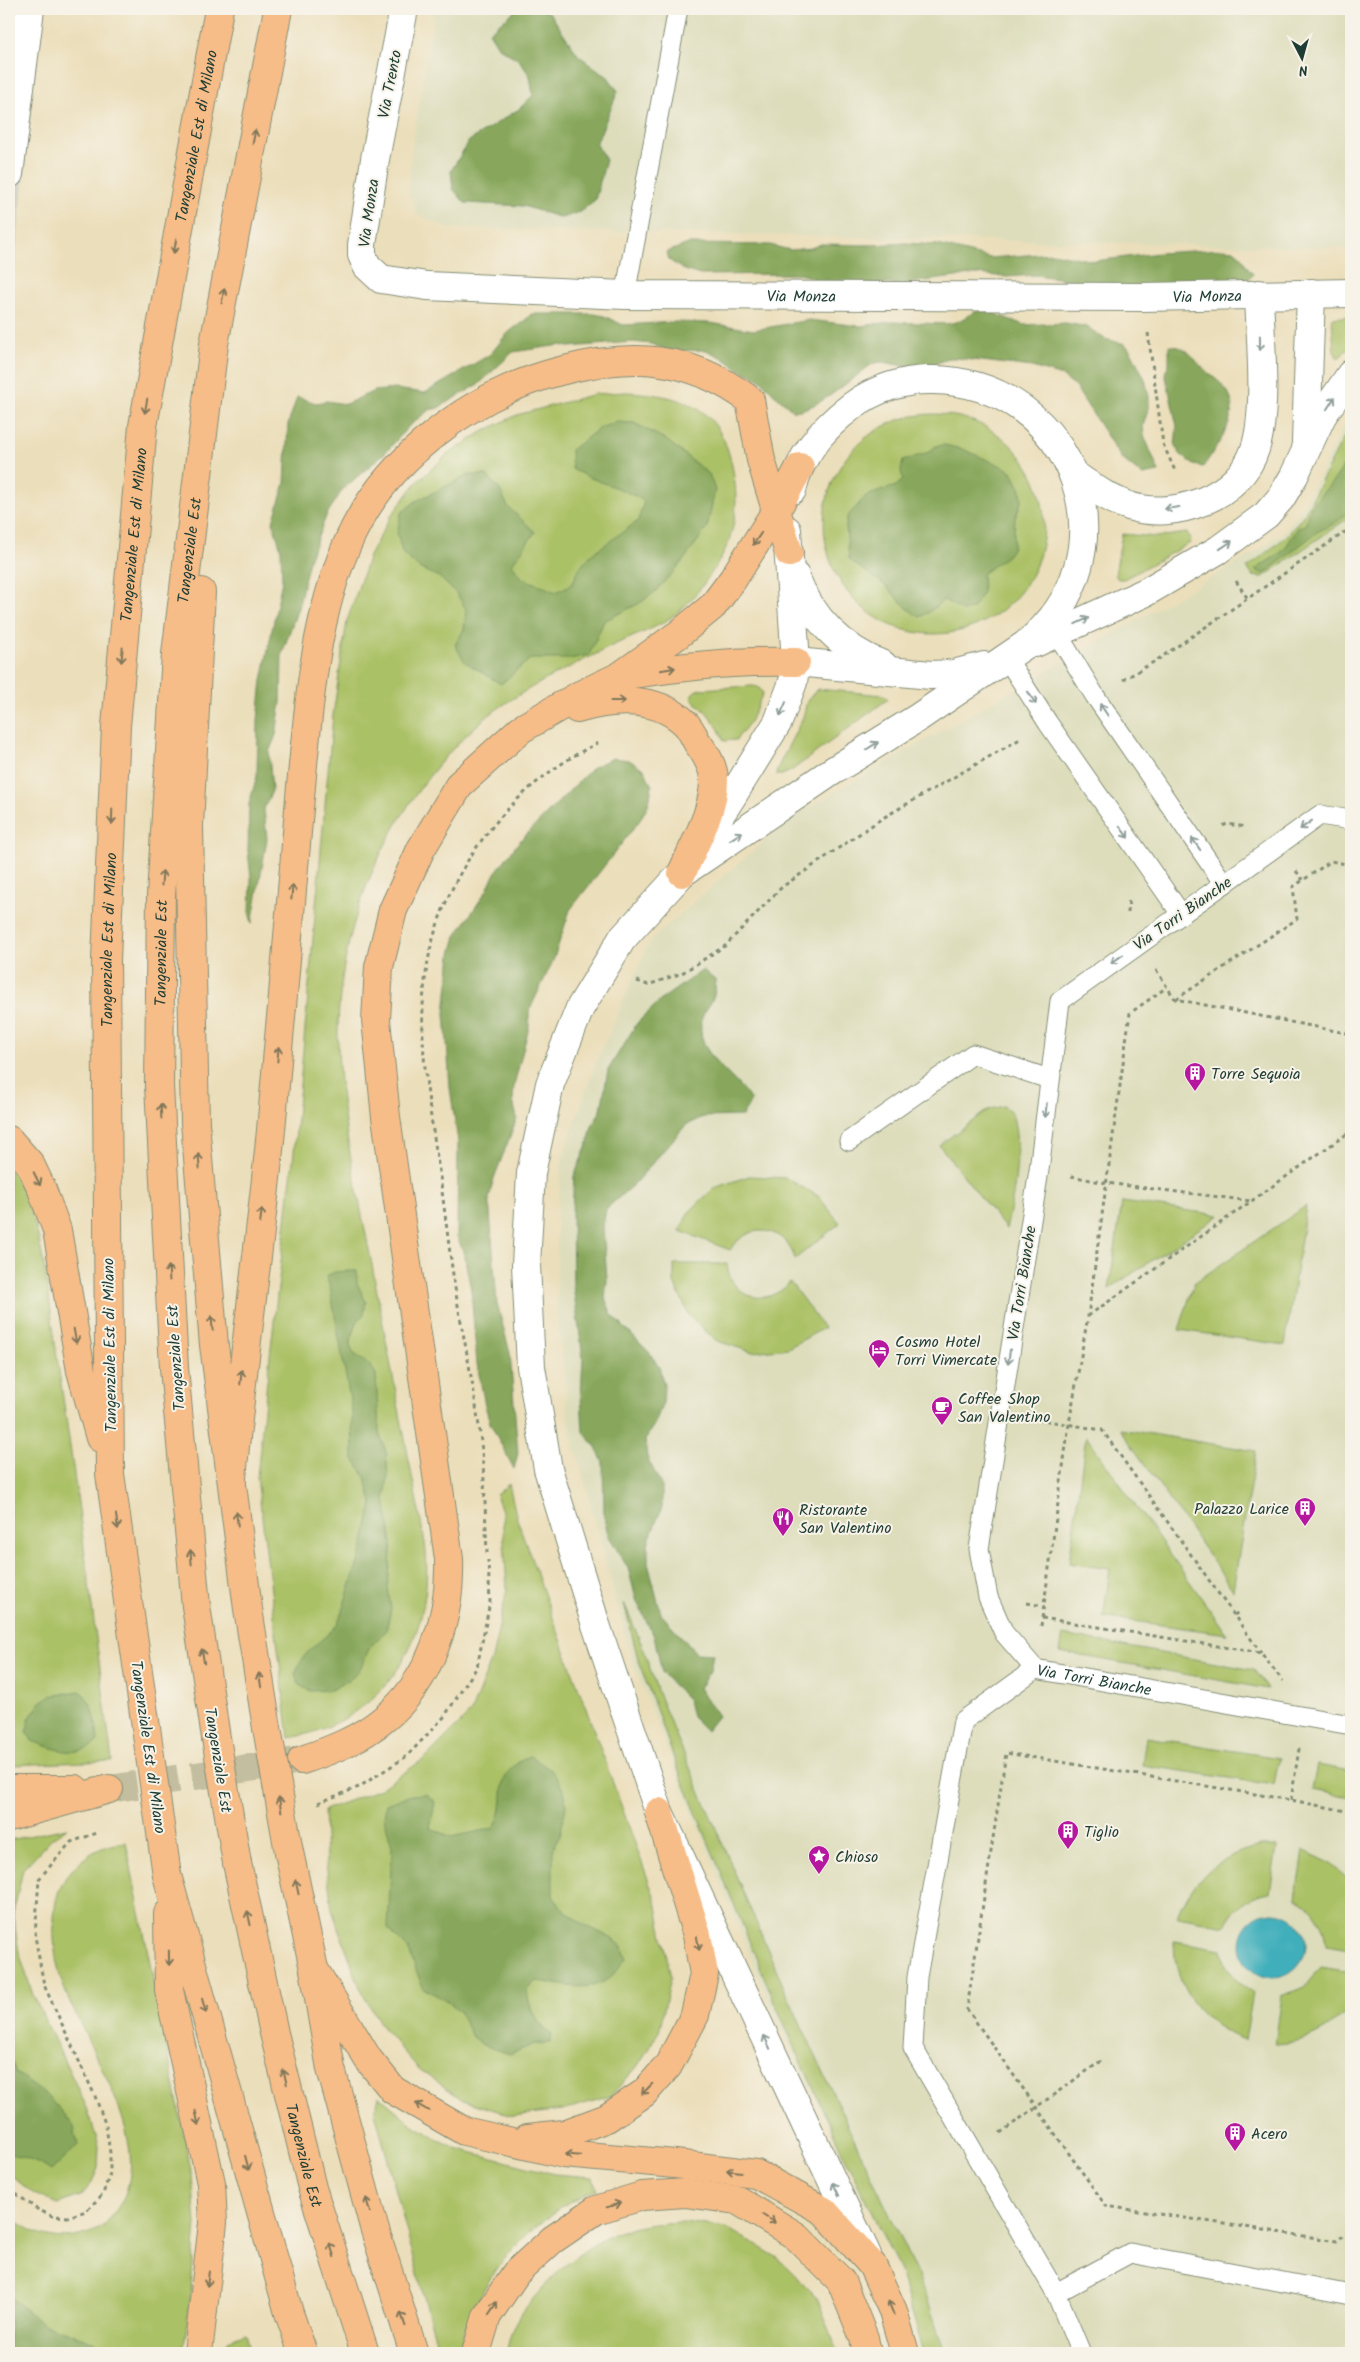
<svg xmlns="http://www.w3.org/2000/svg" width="1360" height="2362" font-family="Kalam,sans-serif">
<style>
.built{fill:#ddddbc}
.industrial{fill:#c2c6b9}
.green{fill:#abc166;stroke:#657f4d}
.forest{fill:#88a75b;stroke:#547248}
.water{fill:#40afbb;stroke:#307678}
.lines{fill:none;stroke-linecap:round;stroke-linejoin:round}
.highway-tunnel{stroke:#c2be9f;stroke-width:28;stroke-dasharray:28 14;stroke-linecap:butt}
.lane-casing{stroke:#858e77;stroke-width:21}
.street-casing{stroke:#858e77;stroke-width:30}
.primary-casing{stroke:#858e77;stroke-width:30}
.highway-casing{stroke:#858e77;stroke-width:30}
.path{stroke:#858e77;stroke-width:3;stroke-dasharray:4 4;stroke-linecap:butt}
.lane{stroke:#fff;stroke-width:19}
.street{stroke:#fff;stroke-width:28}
.primary{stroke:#f7bd88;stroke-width:28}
.highway{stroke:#f7bd88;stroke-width:28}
.highway-bridge-casing{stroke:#858e77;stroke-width:30;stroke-linecap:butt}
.highway-bridge{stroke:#f7bd88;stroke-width:28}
.oneway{stroke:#80775a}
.oneway2{stroke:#8f9e9a}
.labels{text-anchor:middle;stroke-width:4;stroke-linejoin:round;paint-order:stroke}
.street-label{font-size:16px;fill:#1f3d34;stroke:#f7f3e8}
.poi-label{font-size:16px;fill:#1f3d34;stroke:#f7f3e8;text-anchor:start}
</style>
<rect width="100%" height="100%" fill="#f7f3e8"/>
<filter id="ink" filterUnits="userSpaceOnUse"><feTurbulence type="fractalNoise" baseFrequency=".02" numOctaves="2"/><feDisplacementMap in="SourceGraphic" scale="10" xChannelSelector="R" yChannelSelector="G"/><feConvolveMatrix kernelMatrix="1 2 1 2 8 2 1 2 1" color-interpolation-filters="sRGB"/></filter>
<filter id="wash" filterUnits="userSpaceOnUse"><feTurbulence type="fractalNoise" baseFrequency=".0096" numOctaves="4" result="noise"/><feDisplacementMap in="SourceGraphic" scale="20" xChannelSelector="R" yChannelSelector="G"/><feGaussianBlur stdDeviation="1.12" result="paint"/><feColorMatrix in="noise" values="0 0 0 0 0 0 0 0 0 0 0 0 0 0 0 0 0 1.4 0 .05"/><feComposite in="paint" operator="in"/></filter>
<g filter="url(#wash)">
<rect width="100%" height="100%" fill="#ebdeba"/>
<g class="built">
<polygon points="435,9 1351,9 1351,248 449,228 418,215 408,192 413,141"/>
<polygon points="1351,414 1351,2353 921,2353 900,2276 768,2001 633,1664 569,1422 557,1315 557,1219 562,1160 596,1062 650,941 793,816 1260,550 1285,531 1302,508"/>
</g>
<polygon class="industrial" points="9,9 42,9 9,314"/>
<g class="green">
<polygon points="1351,316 1351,346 1338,359 1334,351 1332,318"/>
<path d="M625,392C688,395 723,408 734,476C738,501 736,528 724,552C713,573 696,597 677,613C659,628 635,635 614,645C569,668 512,693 475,727C388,807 336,924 338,1042C339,1117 358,1192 372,1265C389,1358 407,1450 425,1543C437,1636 385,1722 289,1738L257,1477L267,1381L294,1152L333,715L347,621L369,556L391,516L417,482L447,455L482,432L517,415L595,394Z"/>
<circle cx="934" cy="524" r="110"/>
<polygon points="1351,423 1351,516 1263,577 1253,576 1247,568 1288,535 1305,513"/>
<polygon points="1187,533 1191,538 1190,543 1124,579 1118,579 1115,575 1122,534 1156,537"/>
<path d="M753,686L758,687L763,693L750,722L736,740L724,741C720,730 714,721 707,713C701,706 694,704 691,695L695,691L700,689Z"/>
<polygon points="817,689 884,695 888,699 791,771 782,775 776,775 777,769 803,717 807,701"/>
<path d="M1003,1106L1012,1112C1022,1151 1015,1190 1006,1229L939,1145L988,1110Z"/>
<path d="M9,1168C43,1207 50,1312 58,1364C78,1496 95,1629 112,1761L9,1765Z"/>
<path d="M749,1176L786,1178L818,1196L840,1223L795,1259C785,1226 749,1221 730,1250L680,1231L688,1213L714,1188Z"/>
<polygon points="1122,1202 1220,1215 1109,1289"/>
<polygon points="1306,1206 1285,1345 1179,1330 1194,1283"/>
<path d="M674,1264H727C731,1300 768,1308 790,1282L824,1328L788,1348L752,1352L717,1341L690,1317L674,1283Z"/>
<polygon points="1120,1429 1256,1451 1233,1590"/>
<polygon points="1086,1436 1227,1634 1103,1617 1110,1569 1069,1563"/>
<polygon points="509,1484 517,1519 656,1901 671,1978 659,2032 637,2067 611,2096 563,2110 513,2116 463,2100 419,2069 383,2028 362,1993 332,1910 326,1862 324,1810 380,1789 424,1759 471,1712 492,1659 507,1589 502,1511 496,1495"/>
<polygon points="624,1603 644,1650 658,1693 785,1990 924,2289 945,2353 924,2353 899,2268 843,2154 774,2001 678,1769 639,1663"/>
<polygon points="1063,1635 1254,1670 1268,1689 1060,1652"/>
<polygon points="1146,1737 1279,1758 1274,1785 1142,1765"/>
<polygon points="1317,1765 1351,1771 1351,1797 1312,1790"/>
<polygon points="67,1828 52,1838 23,1869 13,1915 19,1952 33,1995 87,2108 99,2146 98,2168 92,2183 81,2196 57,2204 34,2194 9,2174 9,1840"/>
<path d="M126,1842L192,2175L196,2224L190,2303L183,2353H9V2216C32,2233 56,2244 86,2234C105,2228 105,2226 117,2209C163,2145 79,2040 60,1976C55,1958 53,1938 54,1919C55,1901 58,1885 71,1871C87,1853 103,1845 126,1842Z"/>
<path d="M1262,1846H1277L1270,1893C1249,1897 1233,1906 1225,1926L1178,1917C1191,1878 1222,1854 1262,1846Z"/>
<path d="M1303,1850L1330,1863L1351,1882V1949L1326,1945C1324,1924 1315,1907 1296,1898Z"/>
<path d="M1174,1941L1222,1949C1224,1970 1236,1982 1253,1993L1245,2040C1201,2025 1174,1987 1174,1941Z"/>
<path d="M1321,1967L1351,1972V2007C1332,2030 1305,2043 1275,2044L1282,1996L1304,1987Z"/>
<path d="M379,2096L413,2125L455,2148L554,2174L593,2177L597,2190C586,2192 576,2199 566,2205C512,2237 473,2293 458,2353H439L375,2112Z"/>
<path d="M684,2222L727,2228L778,2258L817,2297L838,2353H506C508,2345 510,2335 513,2328C529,2296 577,2250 609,2236C633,2225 659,2223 684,2222Z"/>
<polygon points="246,2333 251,2353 224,2353 228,2340"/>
</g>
<g class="forest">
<polygon points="517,9 539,9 550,13 578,55 608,77 618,91 596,144 606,160 595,200 580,212 562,218 523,206 465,203 453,189 451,171 469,141 519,109 533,95 530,76 519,60 499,48 489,32"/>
<polygon points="905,243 938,245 990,258 1052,253 1095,261 1159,253 1223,249 1234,250 1242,257 1246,265 1253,274 1248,281 1090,290 1064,279 1036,275 1007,277 978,274 902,284 823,283 804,275 794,274 700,275 684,270 669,260 667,252 688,244 770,245 790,250 811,248 821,244 873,245"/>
<path d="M985,310L1024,325L1066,323L1087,327L1105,339L1125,344L1131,351L1145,379L1149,397V407L1143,426L1144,435L1159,472L1142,475L1121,458L1076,388L1062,376L1032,367L957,358H948L938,363L909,367L883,362L874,363C851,378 822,408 794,411L773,393L761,380L738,369L723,358L706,350L669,351L651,344L633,342L568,347L560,345L513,352L479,384L438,408L429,410L408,427L386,452L343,489L327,514L309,560L298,608L282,654L281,702L276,735L269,752L272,791L264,809L267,839L252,924L250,915L251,878L248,851L249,804L257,776L258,720L262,680L282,580L281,550L273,522L285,483L288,424L297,397L316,403L326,401L346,404L374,391L395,389L425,393L489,355C496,349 500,341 507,334C515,326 524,323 531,314H594L604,316L623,325L674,322L710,323L754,330L809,320L860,326L891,322L946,324L957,322L974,312Z"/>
<path d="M1169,345C1190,348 1189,354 1202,367C1209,375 1219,380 1225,388C1245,410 1216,448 1203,467L1194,465L1180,454L1175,446L1177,426L1165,373L1169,364Z"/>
<path d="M616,422L634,423L665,439L709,474L715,490L707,528L683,561L656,591L640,603L604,621L589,655L570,659H530L501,684L465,662L455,645L464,629L466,609L456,593L439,577L419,568L403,554L397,534L401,513L416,501L469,475H487L500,490L508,507L535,532L512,564L522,578L556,592L572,584L580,567L592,554L638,521L644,501C621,487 595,482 572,469L571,450L600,428Z"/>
<path d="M944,445L962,449L1004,467L1012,472L1021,490L1022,500L1015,518L1013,547L1008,555L982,574L983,592L972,609L962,611L944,600L929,612L920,617C904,609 895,593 881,582C870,574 860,569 849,559L846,527L847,517L866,496L896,486L903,480L901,471L903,461L929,452L936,446Z"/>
<path d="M1351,453V510L1335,523L1317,532L1264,574L1255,570L1283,551L1298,528L1306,524C1308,502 1325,493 1337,476C1342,469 1347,460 1351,453Z"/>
<polygon points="613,758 629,760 644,769 652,786 649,803 640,820 570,910 553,961 529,1011 529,1027 514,1085 513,1101 517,1118 493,1181 489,1199 497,1303 510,1353 518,1453 514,1469 490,1423 485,1405 477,1364 471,1290 464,1254 457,1236 458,1142 450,1088 445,1013 451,954 456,936 487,890 495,873 518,843 593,767"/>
<path d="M703,970L716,981C715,987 715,995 712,1000C710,1006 704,1011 702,1017C693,1055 735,1073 751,1101L742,1116L703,1117L686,1125L635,1183L606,1209L603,1227L607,1280L605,1298L612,1315L649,1352L659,1367L664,1385L663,1403L655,1423L645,1440L647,1457L662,1487V1507L648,1543V1563L661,1614L696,1653L713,1654L710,1671L699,1688L718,1716L706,1731L692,1717L688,1700L662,1673L654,1636L637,1602L628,1568L608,1535L604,1516L603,1462L595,1445L583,1432L581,1395L583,1358L573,1285L572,1212L574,1176L588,1143L592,1126L601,1110L608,1070L637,1023L662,999Z"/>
<path d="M346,1271H357V1283L366,1302L364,1314L357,1322L350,1344L353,1353L370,1365L376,1374L379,1432L386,1452L388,1476L385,1498L392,1543L388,1587L391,1609L386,1631L370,1647L360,1669L352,1678L331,1690L310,1691L299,1685L295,1674C306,1645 321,1645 338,1623L363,1547L372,1503L366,1479L353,1457L352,1411L330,1288L326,1276L335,1272Z"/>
<path d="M80,1691C95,1704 96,1721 98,1741C79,1760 55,1749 32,1741L27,1731L29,1719L41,1702L50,1696Z"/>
<path d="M530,1756L551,1770L559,1781L565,1794L566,1806L560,1836L553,1848V1896L559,1905L579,1922L611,1938L622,1946L626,1958C620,1965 615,1974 608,1979C588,1994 558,1983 536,1981L527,1990C529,2009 537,2024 552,2035L550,2043L535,2044L510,2054L483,2045L472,2037L459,2011L449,2002L423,1988L408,1949L388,1929L392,1846L384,1818L386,1804L411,1795L426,1794L435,1802L430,1828L452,1837L494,1828C512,1798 487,1776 530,1756Z"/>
<path d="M9,2055L16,2073L47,2096L61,2110L74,2127L78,2145L51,2171C38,2161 24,2159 9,2153Z"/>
<polygon points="9,2296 43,2324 95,2342 100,2353 9,2353"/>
</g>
<circle class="water" cx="1273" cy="1945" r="33"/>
</g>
<g filter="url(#ink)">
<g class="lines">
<polyline class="highway-tunnel" points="109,1789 302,1760"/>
<g class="lane-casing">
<g id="lane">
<polyline points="625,295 678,9"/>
<polyline points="1057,633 1095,696 1224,884"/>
<polyline points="1006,657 1048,723 1181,914"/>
<path id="s1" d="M1351,820L1320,815L1060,1001L1039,1170L979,1549L988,1597L1004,1633L1035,1669L1351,1725"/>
<polyline points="849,1141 973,1054 1049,1079"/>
<polyline points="1035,1669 963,1721 917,1977 913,2048 1056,2293 1081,2353"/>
<polyline points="1056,2293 1130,2253 1351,2295"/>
</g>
</g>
<g class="street-casing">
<g id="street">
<path id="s2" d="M404,9L375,159L362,245V255L367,266L381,279L427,286L625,295L1142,297L1351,293"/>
<polyline points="9,174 30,9"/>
<polyline points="1306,442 1311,293"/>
<path d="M1073,474C1091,486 1108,499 1129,506C1174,521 1240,497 1255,449C1268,410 1260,337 1259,294"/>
<polyline points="787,530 796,662 793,682 778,722 733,795 682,873 622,939 580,1008 550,1084 531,1173 526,1265 531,1367 548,1469 596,1625 659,1812 867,2255"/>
<path d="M795,576C811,618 842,649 883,665"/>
<polyline points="1035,643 1146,592 1218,550 1266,515 1281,498 1294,476 1322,416 1351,374"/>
<polyline points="796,662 931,675 953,674 984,666"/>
<path d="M682,873L831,772L919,717L1025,645C1138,555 1075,382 933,380C905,379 874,389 852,406C824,427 800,454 792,490"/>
</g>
</g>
<g class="primary-casing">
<polyline id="primary" points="872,2265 893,2311 905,2353"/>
</g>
<g class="highway-casing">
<g id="highway">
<polyline points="201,592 189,826 195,1123 214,1345 248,1609 267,1728"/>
<path d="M626,675C683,666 738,660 796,662"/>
<path d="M577,709C612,699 656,695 685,723C690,728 694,736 697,742C705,753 714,766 714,780C714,812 694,844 682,873"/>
<polyline points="9,1140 30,1164 41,1187 57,1230 81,1371 100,1438"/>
<path d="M232,1478C242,1368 258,1259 269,1150C274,1103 277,1055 282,1007C288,933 295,859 301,786C309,705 314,623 346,547C382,460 471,394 560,371C632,352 689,355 750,400L761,460L789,553"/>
<path id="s3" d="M216,1738L196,1606L174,1368L159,1086L161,896L176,654L214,344L278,9"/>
<path id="s4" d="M149,1749L110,1474L106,960L116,726L143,426L219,9"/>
<path d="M302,1760C332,1750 360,1739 384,1719C431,1681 451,1617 449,1559L386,1117L376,1020L379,967L393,910L421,849L460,784L521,729L580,695L620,676L679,634L713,606L733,579L776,511L800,467"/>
<polyline points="9,1789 75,1789"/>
<polyline points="9,1817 109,1789"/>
<polyline points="289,1852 314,1969 331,2069 374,2227 414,2353"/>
<path id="s5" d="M237,1863L274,2033L312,2188L365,2353"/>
<polyline points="167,1875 289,2313 303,2353"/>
<polyline points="168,1914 169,1990 211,2183 213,2223 198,2353"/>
<polyline points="314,1969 368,2059 393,2090 464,2131 564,2154 675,2164 756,2174 824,2211 872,2265"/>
<polyline points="528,2138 564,2134 607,2118 644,2093 668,2066 695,2015 704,1974 697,1935 659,1812"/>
<polyline points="476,2353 487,2316 516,2273 552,2240 596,2210 642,2196 685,2193 737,2200 796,2236 841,2281 864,2338 867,2353"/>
</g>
</g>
<g class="path">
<polyline points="1148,333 1163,444 1176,473"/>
<polyline points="1236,581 1248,599"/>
<polyline points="1123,680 1157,660 1351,528"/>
<polyline points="1223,826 1227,824 1246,827"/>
<polyline points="1296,871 1303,880"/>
<polyline points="1128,913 1129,897"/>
<polyline points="1156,970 1175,999 1351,1034"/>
<polyline points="637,981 648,985 682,973 725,946 782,887 881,819 1020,739"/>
<polyline points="1176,999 1297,919 1293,887 1331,861 1351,865"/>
<polyline points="1071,1176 1106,1183 1251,1201"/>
<polyline points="1088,1316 1351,1131"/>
<polyline points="1030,1418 1102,1430 1261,1653"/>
<path d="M487,1553C485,1514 485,1473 480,1434C474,1387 464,1340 456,1294C450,1257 446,1220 441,1184C431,1113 415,1038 427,967C442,872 512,784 598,743"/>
<polyline points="1027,1603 1043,1606"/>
<polyline points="1234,1615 1241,1611"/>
<polyline points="1042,1618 1261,1653 1283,1681"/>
<polyline points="1041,1626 1069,1424 1088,1316 1130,1013 1167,987"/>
<polyline points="1291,1800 1299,1749 1297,1749"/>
<polyline points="318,1803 359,1787 407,1756 444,1717 477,1667 490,1602 488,1560"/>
<polyline points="1351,1812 1291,1800 1006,1753 967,2009 1106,2206 1337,2241 1351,2229"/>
<polyline points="1000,2133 1101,2061"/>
<polyline points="9,2189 37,2209 52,2216 68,2217 86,2211 103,2194 110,2173 110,2153 106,2126 95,2096 44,1985 35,1936 39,1879 71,1842 97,1833"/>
</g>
<use href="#lane" class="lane"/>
<use href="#street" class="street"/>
<use href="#primary" class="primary"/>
<use href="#highway" class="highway"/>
<g class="highway-bridge-casing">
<g id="highway-bridge">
<polyline points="267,1728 289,1852"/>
<polyline points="216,1738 237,1863"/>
<polyline points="149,1749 167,1875"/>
</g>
</g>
<use href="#highway-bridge" class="highway-bridge"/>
</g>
<defs><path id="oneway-shaft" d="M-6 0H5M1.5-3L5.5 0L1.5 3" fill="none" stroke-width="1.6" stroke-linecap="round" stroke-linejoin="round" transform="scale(1.25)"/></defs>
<g class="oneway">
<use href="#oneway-shaft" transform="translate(254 137) rotate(-79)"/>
<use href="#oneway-shaft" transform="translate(175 246) rotate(100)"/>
<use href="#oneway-shaft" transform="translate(223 296) rotate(-79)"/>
<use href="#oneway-shaft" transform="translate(146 406) rotate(100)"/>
<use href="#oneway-shaft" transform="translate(757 539) rotate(124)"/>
<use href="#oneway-shaft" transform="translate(122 655) rotate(95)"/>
<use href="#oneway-shaft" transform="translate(668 669) rotate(-9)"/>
<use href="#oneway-shaft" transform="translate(618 701)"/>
<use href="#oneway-shaft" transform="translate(112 817) rotate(92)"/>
<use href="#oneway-shaft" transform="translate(162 878) rotate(-86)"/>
<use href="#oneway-shaft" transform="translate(292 892) rotate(-85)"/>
<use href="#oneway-shaft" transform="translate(278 1054) rotate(-85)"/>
<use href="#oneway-shaft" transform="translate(161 1111) rotate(-93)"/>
<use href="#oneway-shaft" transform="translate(199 1161) rotate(-95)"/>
<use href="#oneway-shaft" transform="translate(37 1179) rotate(64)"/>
<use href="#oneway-shaft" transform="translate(261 1216) rotate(-83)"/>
<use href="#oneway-shaft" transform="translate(169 1273) rotate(-93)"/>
<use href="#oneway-shaft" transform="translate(212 1323) rotate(-95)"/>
<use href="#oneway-shaft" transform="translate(75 1336) rotate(80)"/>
<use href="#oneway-shaft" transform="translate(241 1377) rotate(-84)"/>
<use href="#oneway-shaft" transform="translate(237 1519) rotate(-97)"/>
<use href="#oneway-shaft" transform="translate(117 1522) rotate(82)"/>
<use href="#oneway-shaft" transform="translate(191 1557) rotate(-95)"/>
<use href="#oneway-shaft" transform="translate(203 1656) rotate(-99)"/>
<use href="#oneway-shaft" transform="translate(260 1680) rotate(-99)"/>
<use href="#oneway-shaft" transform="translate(280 1804) rotate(-100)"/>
<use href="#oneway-shaft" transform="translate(297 1887) rotate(-102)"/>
<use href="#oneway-shaft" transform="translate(249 1918) rotate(-102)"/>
<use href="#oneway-shaft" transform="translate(698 1943) rotate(80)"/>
<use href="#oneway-shaft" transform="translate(169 1958) rotate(89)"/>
<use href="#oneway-shaft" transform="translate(204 2006) rotate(75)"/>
<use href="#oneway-shaft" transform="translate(285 2077) rotate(-104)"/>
<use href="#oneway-shaft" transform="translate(647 2089) rotate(135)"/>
<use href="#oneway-shaft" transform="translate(422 2107) rotate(-150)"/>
<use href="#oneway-shaft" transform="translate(197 2118) rotate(78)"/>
<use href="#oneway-shaft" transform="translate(573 2155) rotate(-175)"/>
<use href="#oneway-shaft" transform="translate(247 2163) rotate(75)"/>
<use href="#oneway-shaft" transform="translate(734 2171) rotate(-173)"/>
<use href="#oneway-shaft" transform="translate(368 2205) rotate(-105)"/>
<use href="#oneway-shaft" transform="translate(614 2205) rotate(-17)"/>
<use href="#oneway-shaft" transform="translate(769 2219) rotate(32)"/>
<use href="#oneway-shaft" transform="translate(332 2250) rotate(-108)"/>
<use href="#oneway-shaft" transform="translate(208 2279) rotate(97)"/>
<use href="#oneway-shaft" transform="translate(493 2308) rotate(-56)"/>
<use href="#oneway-shaft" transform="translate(891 2308) rotate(-111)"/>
<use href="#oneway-shaft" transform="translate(403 2319) rotate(-108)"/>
</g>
<g class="oneway2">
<use href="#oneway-shaft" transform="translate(1260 343) rotate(89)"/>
<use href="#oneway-shaft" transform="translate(1331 403) rotate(-57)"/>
<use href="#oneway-shaft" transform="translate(1172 508) rotate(172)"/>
<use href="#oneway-shaft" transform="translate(1226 545) rotate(-34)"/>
<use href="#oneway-shaft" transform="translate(1082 621) rotate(-25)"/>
<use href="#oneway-shaft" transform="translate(1032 698) rotate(58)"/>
<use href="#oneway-shaft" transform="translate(783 709) rotate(114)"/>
<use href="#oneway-shaft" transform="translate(1104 710) rotate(-124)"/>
<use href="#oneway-shaft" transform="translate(872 746) rotate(-32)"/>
<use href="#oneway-shaft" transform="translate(1306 825) rotate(144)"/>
<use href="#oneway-shaft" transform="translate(1124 832) rotate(55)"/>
<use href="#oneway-shaft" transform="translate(736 836) rotate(-34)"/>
<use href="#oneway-shaft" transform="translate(1196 844) rotate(-125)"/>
<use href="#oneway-shaft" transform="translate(1117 959) rotate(144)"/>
<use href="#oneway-shaft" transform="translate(1046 1110) rotate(96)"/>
<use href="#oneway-shaft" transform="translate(1009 1357) rotate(98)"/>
<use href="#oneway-shaft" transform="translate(767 2042) rotate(-115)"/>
<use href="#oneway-shaft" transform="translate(836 2189) rotate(-115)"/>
</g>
</g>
<defs>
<g id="building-pin" transform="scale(1.125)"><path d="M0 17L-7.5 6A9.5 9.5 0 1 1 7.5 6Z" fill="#b5179e" stroke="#f7f3e8"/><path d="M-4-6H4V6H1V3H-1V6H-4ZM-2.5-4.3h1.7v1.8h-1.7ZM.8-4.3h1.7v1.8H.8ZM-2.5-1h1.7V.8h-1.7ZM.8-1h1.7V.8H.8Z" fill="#fff"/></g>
<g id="hotel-pin" transform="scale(1.125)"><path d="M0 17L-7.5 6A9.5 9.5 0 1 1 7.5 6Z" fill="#b5179e" stroke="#f7f3e8"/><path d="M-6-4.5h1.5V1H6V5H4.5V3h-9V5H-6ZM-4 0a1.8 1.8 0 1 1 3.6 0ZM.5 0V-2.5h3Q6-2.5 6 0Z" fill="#fff"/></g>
<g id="cafe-pin" transform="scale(1.125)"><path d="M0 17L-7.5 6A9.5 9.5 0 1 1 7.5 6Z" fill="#b5179e" stroke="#f7f3e8"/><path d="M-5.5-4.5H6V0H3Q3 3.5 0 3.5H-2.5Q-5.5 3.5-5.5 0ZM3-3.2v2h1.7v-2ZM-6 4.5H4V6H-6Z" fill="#fff"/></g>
<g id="restaurant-pin" transform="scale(1.125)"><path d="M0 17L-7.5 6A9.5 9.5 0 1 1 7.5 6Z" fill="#b5179e" stroke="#f7f3e8"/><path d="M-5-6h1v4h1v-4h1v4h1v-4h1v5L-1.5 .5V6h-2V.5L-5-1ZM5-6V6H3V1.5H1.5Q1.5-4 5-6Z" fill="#fff"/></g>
<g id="sight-pin" transform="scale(1.125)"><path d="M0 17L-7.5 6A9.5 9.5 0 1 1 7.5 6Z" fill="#b5179e" stroke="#f7f3e8"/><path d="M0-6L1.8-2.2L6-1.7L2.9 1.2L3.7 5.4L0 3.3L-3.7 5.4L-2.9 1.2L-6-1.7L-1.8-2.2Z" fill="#fff"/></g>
</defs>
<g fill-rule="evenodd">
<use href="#building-pin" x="1195" y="1073"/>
<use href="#hotel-pin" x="879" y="1350"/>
<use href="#cafe-pin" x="942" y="1407"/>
<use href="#building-pin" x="1305" y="1508"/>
<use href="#restaurant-pin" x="783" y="1518"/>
<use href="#building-pin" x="1068" y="1831"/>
<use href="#sight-pin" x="819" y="1856"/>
<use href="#building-pin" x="1235" y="2133"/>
</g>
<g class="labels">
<g class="street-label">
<text transform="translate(389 84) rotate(-79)" y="6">Via Trento</text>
<text dy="6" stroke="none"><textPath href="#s4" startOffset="1622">Tangenziale Est di Milano</textPath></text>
<text transform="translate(368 213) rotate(-82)" y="6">Via Monza</text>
<text dy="6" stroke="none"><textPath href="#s2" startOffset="702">Via Monza</textPath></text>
<text dy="6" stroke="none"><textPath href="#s2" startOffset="1108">Via Monza</textPath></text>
<text dy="6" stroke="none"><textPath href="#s4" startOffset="1218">Tangenziale Est di Milano</textPath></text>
<text dy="6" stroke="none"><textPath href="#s3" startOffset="1192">Tangenziale Est</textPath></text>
<text transform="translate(1182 913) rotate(-35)" y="6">Via Torri Bianche</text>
<text dy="6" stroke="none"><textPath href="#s4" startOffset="812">Tangenziale Est di Milano</textPath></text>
<text dy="6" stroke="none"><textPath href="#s3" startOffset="788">Tangenziale Est</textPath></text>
<text transform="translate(1021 1283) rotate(-81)" y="6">Via Torri Bianche</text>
<text transform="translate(109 1345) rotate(-91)" y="6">Tangenziale Est di Milano</text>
<text transform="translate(175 1358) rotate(-94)" y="6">Tangenziale Est</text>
<text dy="6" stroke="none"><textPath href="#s1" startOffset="1101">Via Torri Bianche</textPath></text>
<text transform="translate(149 1747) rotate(82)" y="6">Tangenziale Est di Milano</text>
<text transform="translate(219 1760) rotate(81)" y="6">Tangenziale Est</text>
<text dy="6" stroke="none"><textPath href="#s5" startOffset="300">Tangenziale Est</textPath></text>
</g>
<g class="poi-label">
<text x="1211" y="1079">Torre Sequoia</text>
<text x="895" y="1347">Cosmo Hotel<tspan x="895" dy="18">Torri Vimercate</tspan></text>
<text x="958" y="1404">Coffee Shop<tspan x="958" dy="18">San Valentino</tspan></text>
<text x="1289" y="1514" text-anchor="end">Palazzo Larice</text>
<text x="799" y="1515">Ristorante<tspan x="799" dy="18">San Valentino</tspan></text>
<text x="1084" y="1837">Tiglio</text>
<text x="835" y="1862">Chioso</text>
<text x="1251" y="2139">Acero</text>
</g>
</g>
<rect width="1360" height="2362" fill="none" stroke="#f7f3e8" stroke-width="30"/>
<g transform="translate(1302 58) rotate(174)" stroke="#f7f3e8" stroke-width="4" paint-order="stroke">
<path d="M0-4L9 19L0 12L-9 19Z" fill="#1f3d34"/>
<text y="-8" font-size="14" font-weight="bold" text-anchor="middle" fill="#1f3d34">N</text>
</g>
</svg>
